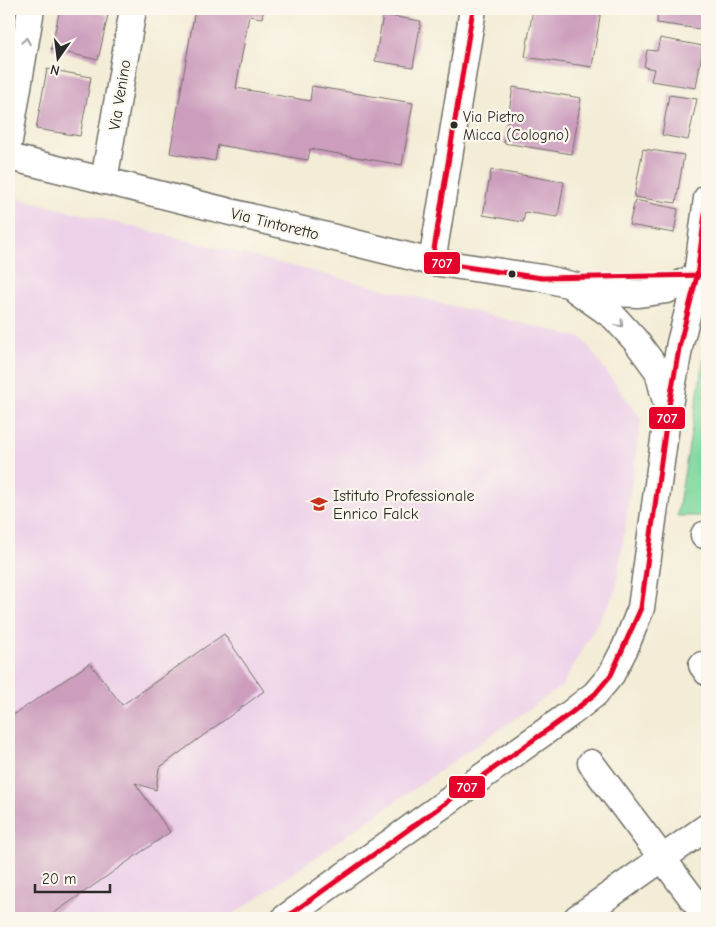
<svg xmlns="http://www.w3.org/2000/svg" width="716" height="927" font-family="'Comic Neue',sans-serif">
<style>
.built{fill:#edd1e9}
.green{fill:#7ed79d;stroke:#548164}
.building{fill:#cc9dbd}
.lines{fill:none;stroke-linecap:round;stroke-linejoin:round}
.minor-casing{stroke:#716f67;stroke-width:29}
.minor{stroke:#fff;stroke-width:26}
.bus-1-casing{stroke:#fbf7ec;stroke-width:9}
.bus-1{stroke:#e4002b;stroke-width:5}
.oneway{stroke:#a0a0a0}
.bus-dot{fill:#2b2b2b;stroke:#fbf7ec;stroke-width:2}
.labels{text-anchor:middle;stroke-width:4.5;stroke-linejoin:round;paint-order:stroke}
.bus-label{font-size:15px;fill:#2b2b2b;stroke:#fbf7ec;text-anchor:start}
.street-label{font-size:16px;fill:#2b2b2b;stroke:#fbf7ec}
.poi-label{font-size:16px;fill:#2b2b2b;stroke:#fbf7ec;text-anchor:start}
.line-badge{stroke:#fbf7ec;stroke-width:2}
.badge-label{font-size:14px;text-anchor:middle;font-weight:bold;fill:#fff}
</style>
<rect width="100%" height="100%" fill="#fbf7ec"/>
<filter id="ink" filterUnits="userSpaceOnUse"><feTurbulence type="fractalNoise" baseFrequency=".02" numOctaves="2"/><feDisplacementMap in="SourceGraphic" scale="10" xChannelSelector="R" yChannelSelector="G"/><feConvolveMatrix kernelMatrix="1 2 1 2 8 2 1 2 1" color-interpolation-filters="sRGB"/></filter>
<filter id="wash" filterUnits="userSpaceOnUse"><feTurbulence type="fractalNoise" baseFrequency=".0096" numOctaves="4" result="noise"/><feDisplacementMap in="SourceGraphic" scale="20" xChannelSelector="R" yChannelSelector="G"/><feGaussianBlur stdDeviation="1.12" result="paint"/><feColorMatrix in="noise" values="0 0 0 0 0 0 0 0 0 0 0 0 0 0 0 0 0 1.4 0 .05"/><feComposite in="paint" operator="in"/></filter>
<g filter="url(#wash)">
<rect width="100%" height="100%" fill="#f3ecd6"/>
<polygon class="built" points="9,196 582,338 641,419 616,590 562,686 228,918 9,918"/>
<polygon class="green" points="707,347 707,516 677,516 704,357"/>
<g id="blocks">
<g class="building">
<polygon points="9,9 14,9 10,33 9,33"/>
<polygon points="60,9 79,9 108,15 98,60 51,49"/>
<polygon points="195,9 264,9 262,18 249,16 236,88 310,101 312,86 413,103 402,165 310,149 308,160 218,145 215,161 170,153"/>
<polygon points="533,9 601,10 592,67 525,57"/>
<polygon points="658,9 707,9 707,30 657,23"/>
<polygon points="383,15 421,21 413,67 375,61"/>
<polygon points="660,38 703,46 696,88 651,81 654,69 644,67 647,50 657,51"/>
<polygon points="47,69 91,77 80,136 36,129"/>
<polygon points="513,87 581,98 572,154 504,143"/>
<polygon points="669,95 697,99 688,140 662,135"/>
<polygon points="643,149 684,155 676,203 634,197"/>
<polygon points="491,170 564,182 558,217 525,212 523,222 483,215"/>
<polygon points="635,200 678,209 674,233 629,225"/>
<polygon points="224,634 264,691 159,768 156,790 135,783 170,832 47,918 9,918 9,770 14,770 9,763 9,718 90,663 122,705"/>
</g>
</g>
</g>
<g filter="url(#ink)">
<use href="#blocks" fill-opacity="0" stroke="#716f67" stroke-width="1"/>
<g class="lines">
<g class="minor-casing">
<g id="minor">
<polyline points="9,141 31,9"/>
<polyline points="9,157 432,262 542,278 605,293 639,294 667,290 697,276"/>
<polyline points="104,181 133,9"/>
<polyline points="432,262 473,9"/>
<polyline points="576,290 614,317 636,341 658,371 666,402"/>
<polyline points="704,535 707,536"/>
<polyline points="702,665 707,672"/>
<polyline points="591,763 707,918"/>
<polyline points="285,918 571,713 595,694 611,675 625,648 641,608 668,411 680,343 697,276 707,198"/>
<polyline points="577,918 707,827"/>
</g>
</g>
<use href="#minor" class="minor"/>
<g class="bus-1-casing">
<g id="bus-1">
<polyline points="473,9 432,262 542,278 707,275"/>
<polyline points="285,918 571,713 595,694 611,675 641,608 668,411 680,343 697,276 707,198"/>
</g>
</g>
<use href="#bus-1" class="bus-1"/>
</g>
<defs><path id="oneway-chevron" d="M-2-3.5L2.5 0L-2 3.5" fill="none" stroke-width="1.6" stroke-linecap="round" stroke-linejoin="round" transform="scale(1.25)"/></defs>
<g class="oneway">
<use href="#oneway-chevron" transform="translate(26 41) rotate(-80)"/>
<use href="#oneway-chevron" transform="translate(620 324) rotate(47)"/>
</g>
</g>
<defs>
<g id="school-bare" transform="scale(1.35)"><path d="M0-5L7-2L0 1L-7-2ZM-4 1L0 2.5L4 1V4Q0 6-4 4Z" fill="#c8321e" stroke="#fbf7ec" stroke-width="2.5" paint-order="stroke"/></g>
</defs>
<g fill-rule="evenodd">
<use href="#school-bare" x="319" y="504"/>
</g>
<g class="bus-dot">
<circle cx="454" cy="125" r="4.5"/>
<circle cx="512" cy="274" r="4.5"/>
</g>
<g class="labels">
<g class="bus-label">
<text x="463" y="122">Via Pietro<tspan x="463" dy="18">Micca (Cologno)</tspan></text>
</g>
<g class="street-label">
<text transform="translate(119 95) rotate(-81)" y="6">Via Venino</text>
<text transform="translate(275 223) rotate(14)" y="6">Via Tintoretto</text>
</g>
<g class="poi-label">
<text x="333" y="501">Istituto Professionale<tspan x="333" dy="18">Enrico Falck</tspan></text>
</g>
</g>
<g class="line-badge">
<rect x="423" y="251" width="38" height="24" rx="5" fill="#e4002b"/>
<rect x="648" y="406" width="38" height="24" rx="5" fill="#e4002b"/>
<rect x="448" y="775" width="38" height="24" rx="5" fill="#e4002b"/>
</g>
<g class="badge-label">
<text x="442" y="268">707</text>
<text x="667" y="423">707</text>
<text x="467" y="792">707</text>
</g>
<rect width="716" height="927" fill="none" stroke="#fbf7ec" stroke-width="30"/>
<g transform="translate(58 58) rotate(194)" stroke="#fbf7ec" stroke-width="4" paint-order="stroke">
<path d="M0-4L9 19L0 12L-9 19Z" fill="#2b2b2b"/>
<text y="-8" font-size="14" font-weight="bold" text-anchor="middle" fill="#2b2b2b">N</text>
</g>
<path d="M35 884v8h75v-8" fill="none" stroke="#2b2b2b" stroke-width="2.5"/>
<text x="42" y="884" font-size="15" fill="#2b2b2b" stroke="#fbf7ec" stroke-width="4" paint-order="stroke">20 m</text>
</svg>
